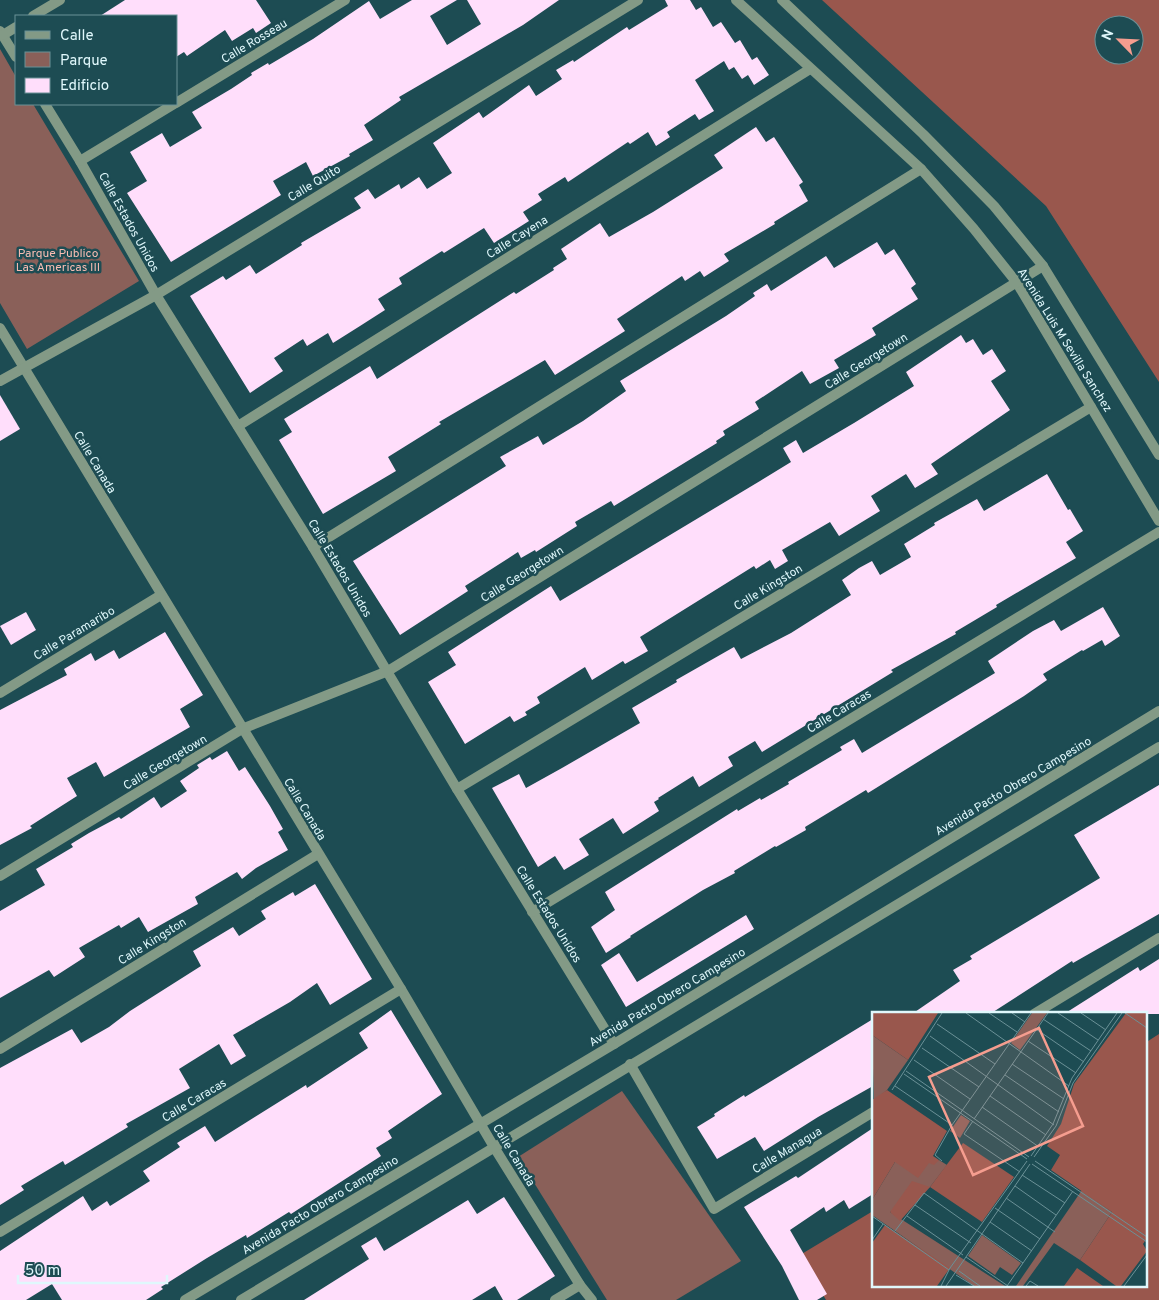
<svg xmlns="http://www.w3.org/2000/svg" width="1159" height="1300" font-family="Overpass,sans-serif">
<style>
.green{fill:#8a6059}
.forest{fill:#99574d;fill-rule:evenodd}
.building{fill:#ffdefb}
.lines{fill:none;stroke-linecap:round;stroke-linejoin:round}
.street{stroke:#839a86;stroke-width:10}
.labels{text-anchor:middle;stroke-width:5;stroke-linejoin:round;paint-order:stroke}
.street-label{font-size:12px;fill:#e0f8fc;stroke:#1d4c53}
.park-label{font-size:12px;fill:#f8bcb2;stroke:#1d4c53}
.inset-road{fill:none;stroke:#6b9197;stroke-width:1}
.view{fill:#f59d8f;fill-opacity:0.15;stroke:#f59d8f;stroke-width:2.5}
.inset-edge{fill:none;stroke:#e0f8fc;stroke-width:2.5}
</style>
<rect width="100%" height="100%" fill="#1d4c53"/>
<g class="green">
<polygon points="0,49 16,77 16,104 33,104 139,281 27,349 0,303"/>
<polygon points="622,1091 741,1261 676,1300 607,1300 518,1157"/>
</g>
<g class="forest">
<path d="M822,0H1159V382L1046,206ZM1104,25H1134V55H1104Z"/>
<polygon points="1159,1034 1159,1300 826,1300 800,1255 873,1211 873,1286 1145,1286 1145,1043"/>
</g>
<g class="building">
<polygon points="125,0 256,0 271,23 256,33 253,28 232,41 225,30 187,56 184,52 176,57 176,16 100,16"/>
<polygon points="412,0 457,0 430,16 447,45 481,24 467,0 559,0 523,25 399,97 401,100 364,125 373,140 349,154 350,156 313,176 306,162 273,181 281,195 171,262 127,193 147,181 130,152 162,133 170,147 202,128 192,112 231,89 252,75 251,73 268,63 269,65 313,39 369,1 380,19"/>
<polygon points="665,0 690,0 696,10 701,7 713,27 721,22 735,43 740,40 752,60 757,57 769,75 754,85 748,75 742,79 734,67 729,70 724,61 695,80 714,111 699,120 695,114 667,132 670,137 656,146 648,132 630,144 628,142 568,182 565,177 538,194 542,200 523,212 529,221 494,243 484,228 444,253 442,251 399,278 402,284 378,299 385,310 360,326 333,343 328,333 307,346 303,339 274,358 283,371 250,393 190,296 223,276 226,280 250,265 256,274 302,245 301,243 361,208 354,198 368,189 375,199 399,184 401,189 419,177 427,189 452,173 433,143 479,112 483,118 529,85 536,96 562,79 556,70 573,60 574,62 627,27 629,30 668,6"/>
<polygon points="756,127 766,142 774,137 803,182 799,185 808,201 774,222 775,224 724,254 729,261 704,277 700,271 685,281 682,276 617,319 625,331 555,375 545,360 439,422 441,424 388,457 396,471 323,514 279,440 292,432 284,419 370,366 377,379 514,292 516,294 554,270 553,268 567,259 561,249 600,223 609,237 653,212 723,168 714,155"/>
<polygon points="877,242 885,255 894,249 916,284 911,288 918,299 872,328 876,335 834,360 839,368 810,384 802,371 755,402 759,409 723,431 725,435 716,441 717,443 614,506 611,501 575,522 577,526 536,552 535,550 521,558 518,552 465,586 468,591 400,635 353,561 506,466 500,457 538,436 543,445 583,421 626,391 620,381 726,316 755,296 753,293 767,284 771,291 826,256 834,268"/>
<polygon points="961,335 966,343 973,339 983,355 992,349 1006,371 991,381 1010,410 931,464 938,474 915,488 906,474 871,496 880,511 839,536 830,522 782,550 788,561 775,569 770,560 756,569 754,566 640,637 648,651 625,664 623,661 592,680 585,667 537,697 540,703 525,712 527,715 514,722 510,716 465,744 428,682 456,665 448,652 551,586 560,601 760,481 791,462 783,448 796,440 803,453 854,423 914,386 906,372"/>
<polygon points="0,395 20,429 0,441"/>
<polygon points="1047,474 1068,510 1070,509 1083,531 1066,542 1076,558 996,605 997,607 955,632 956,634 891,670 893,672 762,752 755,741 728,757 733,766 699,787 693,776 658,798 659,799 654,802 659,811 623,834 613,818 579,839 589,855 564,870 555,856 538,867 492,788 519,774 526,788 562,768 640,723 632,708 677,682 676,680 734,647 741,659 791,633 851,595 842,580 859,568 872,561 880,575 911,557 904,544 935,525 934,523 977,499 984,511"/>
<polygon points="1103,607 1120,636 1105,646 1102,640 1083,651 1082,650 1043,674 1047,680 1024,696 868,793 866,790 805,827 806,830 776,847 775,846 734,871 735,873 703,890 630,936 631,937 606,953 591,927 615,910 605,892 737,809 738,811 760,798 761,800 789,784 788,782 842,750 840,747 854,739 862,753 995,673 988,661 1033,631 1054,620 1061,631"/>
<polygon points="26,612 36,630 11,645 0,626"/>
<polygon points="165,632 203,695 180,709 190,727 104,777 96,762 67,778 77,796 30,826 32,828 0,845 0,710 67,675 64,669 91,653 95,661 114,650 119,659"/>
<polygon points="227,751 239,771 245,767 270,806 283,829 278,832 288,850 256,868 242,879 237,872 195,897 198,904 148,932 139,917 121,928 119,925 79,948 85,957 54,977 49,970 0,998 0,911 45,885 36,869 73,847 71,844 89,833 119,817 121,819 154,797 161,808 187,791 180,781 199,768 197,765 210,757 212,760"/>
<polygon points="1159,785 1159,914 1073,963 1072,961 990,1014 912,1014 960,981 953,970 972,959 970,956 1100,878 1074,835"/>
<polygon points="315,884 372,979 330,1005 317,983 290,1002 233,1035 246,1056 231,1065 219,1044 179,1069 190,1088 126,1124 128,1127 65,1165 63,1161 21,1186 24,1190 0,1205 0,1068 72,1029 81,1043 109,1027 130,1011 201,966 193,951 233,927 239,936 266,919 261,911 293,892 295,896"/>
<polygon points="746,915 754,929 626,1007 601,965 619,953 637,982"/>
<polygon points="1159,959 1159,1014 1064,1014 1138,967 1140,971"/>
<polygon points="391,1010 442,1094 388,1131 392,1138 376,1148 381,1156 291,1214 289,1212 247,1238 246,1235 207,1258 161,1287 163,1289 146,1300 62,1300 52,1284 26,1300 0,1300 0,1251 83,1196 92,1211 107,1201 110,1206 150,1181 143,1171 180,1147 177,1143 205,1126 215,1142 306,1085 307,1088 368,1048 359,1033"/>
<polygon points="873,1019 873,1086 818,1117 764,1151 755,1137 717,1159 697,1127 715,1116 714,1114 744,1095 745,1097"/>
<polygon points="873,1128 873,1194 849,1209 844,1200 826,1212 824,1207 790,1230 827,1294 817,1300 799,1300 782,1266 744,1207 796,1176 798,1178"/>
<polygon points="504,1197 555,1276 517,1300 503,1300 495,1286 472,1300 304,1300 369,1259 361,1246 376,1237 384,1251 468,1200 477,1214"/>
</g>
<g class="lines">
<g class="street">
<polyline points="736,0 921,169 974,229 1017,283 1159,521"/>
<polyline points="782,0 923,134 994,206 1043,266 1159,455"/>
<polyline points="33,16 60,0"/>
<polyline points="0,31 16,57"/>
<polyline points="3,35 16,27"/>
<polyline points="176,103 345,0"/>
<polyline points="45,104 80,161 156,295 313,547 457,789 614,1044"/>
<polyline points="80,161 174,104"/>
<polyline points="0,328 401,989 494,1147 580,1285 592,1300"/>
<polyline points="0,381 156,295 638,0"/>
<polyline points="238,426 810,69"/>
<polyline points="313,547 921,169"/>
<polyline points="0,693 161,595"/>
<polyline points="457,789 1091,407"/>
<polyline points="0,876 242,729 388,671 1043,266"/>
<polyline points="532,912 1159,532"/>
<polyline points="1034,1014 1159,938"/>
<polyline points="0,1049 318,854"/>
<polyline points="630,1064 714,1209 873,1112"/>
<polyline points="0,1232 401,989"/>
<polyline points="185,1300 614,1044 1159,711"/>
<polyline points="241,1300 1159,747"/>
<polyline points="555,1300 580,1285"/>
</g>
</g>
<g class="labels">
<g class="street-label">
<text transform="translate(254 41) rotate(-31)" y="4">Calle Rosseau</text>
<text transform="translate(314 183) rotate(-31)" y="4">Calle Quito</text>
<text transform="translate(129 222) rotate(61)" y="4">Calle Estados Unidos</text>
<text transform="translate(517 237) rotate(-32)" y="4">Calle Cayena</text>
<text transform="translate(1065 340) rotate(58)" y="4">Avenida Luis M Sevilla Sanchez</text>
<text transform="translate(866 361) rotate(-32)" y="4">Calle Georgetown</text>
<text transform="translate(95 462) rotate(59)" y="4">Calle Canada</text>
<text transform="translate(340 568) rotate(59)" y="4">Calle Estados Unidos</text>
<text transform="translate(522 574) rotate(-32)" y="4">Calle Georgetown</text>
<text transform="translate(768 587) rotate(-31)" y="4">Calle Kingston</text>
<text transform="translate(74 633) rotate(-31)" y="4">Calle Paramaribo</text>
<text transform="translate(839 711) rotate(-31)" y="4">Calle Caracas</text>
<text transform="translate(165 762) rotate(-31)" y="4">Calle Georgetown</text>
<text transform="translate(1013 786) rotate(-31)" y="4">Avenida Pacto Obrero Campesino</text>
<text transform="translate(305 809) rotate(59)" y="4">Calle Canada</text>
<text transform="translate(549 914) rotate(58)" y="4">Calle Estados Unidos</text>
<text transform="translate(152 941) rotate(-32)" y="4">Calle Kingston</text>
<text transform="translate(667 997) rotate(-31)" y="4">Avenida Pacto Obrero Campesino</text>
<text transform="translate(194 1100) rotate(-31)" y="4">Calle Caracas</text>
<text transform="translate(787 1150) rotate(-31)" y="4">Calle Managua</text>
<text transform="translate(514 1155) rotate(59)" y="4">Calle Canada</text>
<text transform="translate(320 1205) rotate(-31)" y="4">Avenida Pacto Obrero Campesino</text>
</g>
<g class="park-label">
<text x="58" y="257">Parque Publico<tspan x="58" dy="14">Las Americas III</tspan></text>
</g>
</g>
<g transform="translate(872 1012)">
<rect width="275" height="275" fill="#1d4c53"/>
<path d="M160,1H175L148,38L139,31ZM0,23L36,48L15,78L2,89ZM89,103L98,109L88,126L78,119ZM67,148L75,153L58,175L18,200L133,274H102L0,203V188L23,150L57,151ZM210,178L240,200L208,248L182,231L151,274H144ZM110,223L149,251L140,263L128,255L123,263L96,244Z" fill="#8a6059"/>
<path d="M0,1H66L36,48L0,23ZM254,1H275V226L271,232L275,239L249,274H244L208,248L240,200L179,158L188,143L175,134L189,112L202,72ZM15,78L75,119L61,144L67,148L62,153L57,151L46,166L23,150L0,188V88ZM91,131L142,165L110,210L58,175L28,209L18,200L40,169L58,175ZM13,213L78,256L65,274H0V231ZM205,256L231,274H192Z" fill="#99574d"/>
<path class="inset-road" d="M94,1L197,74M117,1L145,20M140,1L153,10M186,1L226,28M209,1L234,18M253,1L275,16M171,7L219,39M65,12L123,52M164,17L212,50M58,24L182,113M156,29L204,61M50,36L107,75M42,48L98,87M140,52L192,87M34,59L157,145M32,62L155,147M133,63L187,100M23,74L80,113M20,78L70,1M118,84L174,123M110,95L167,135M102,107L176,1M101,109L92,122L148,160M159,144L181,112L200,66L245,1M162,145L184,114L201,71L250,1M70,149L63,143L80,113L159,1M163,149L275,225M160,152L275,230M150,163L193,191M143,174L184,203M134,186L183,220M43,193L99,231M123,196L168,227M0,204L77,258M35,204L91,243M118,210L160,239M23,219L52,181L151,251M0,228L11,212M94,245L136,274M87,259L108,274M84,263L102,274M69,274L78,256L155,149M74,274L158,152M135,274L201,179M154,274L158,269L166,274M252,274L275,243"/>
<path class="view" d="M167,16L211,114L101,163L57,65Z"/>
<rect width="275" height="275" class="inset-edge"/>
</g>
<rect x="15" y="15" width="162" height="90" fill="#1d4c53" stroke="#6b9197"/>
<rect x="25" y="31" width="25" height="8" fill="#839a86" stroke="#6b9197"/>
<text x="60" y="40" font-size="15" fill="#e0f8fc">Calle</text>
<rect x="25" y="52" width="25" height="15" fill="#8a6059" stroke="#6b9197"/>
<text x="60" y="65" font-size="15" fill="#e0f8fc">Parque</text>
<rect x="25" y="78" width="25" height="15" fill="#ffdefb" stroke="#6b9197"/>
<text x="60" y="90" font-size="15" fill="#e0f8fc">Edificio</text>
<g transform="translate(1119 40) rotate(294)"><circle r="24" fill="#1d4c53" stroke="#6b9197"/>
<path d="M0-4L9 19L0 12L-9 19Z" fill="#f59d8f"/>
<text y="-8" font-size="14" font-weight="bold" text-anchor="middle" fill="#e0f8fc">N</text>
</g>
<path d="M18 1275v8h149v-8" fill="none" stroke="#e0f8fc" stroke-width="2.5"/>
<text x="25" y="1275" font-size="15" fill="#e0f8fc" stroke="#1d4c53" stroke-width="4" paint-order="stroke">50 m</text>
</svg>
